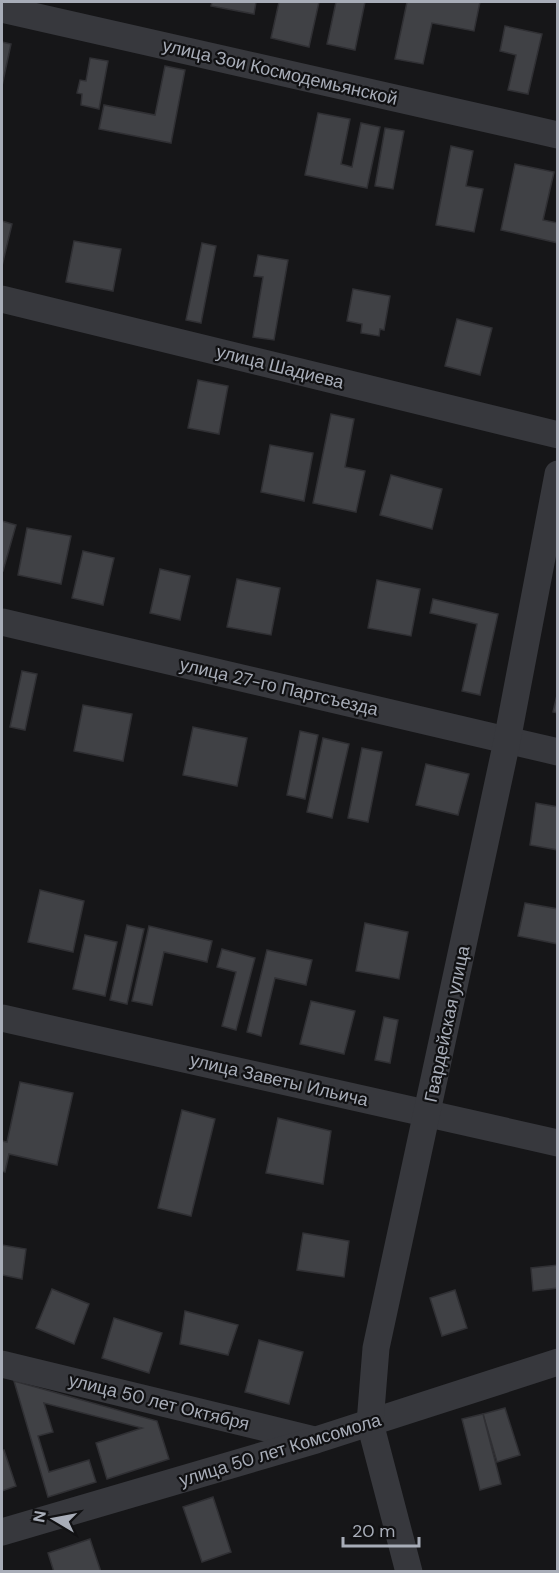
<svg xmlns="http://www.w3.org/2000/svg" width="559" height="1573" font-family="'DM Sans',sans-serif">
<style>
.building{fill:#404145;stroke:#303034;stroke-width:1.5}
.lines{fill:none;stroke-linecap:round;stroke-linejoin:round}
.minor{stroke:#37383d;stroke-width:27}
.labels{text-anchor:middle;stroke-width:4.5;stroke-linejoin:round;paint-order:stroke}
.street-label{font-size:18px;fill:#a8adb8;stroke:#111113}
</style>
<rect width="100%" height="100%" fill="#161618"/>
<g class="building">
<polygon points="212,2 256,2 254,14 211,6"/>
<polygon points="279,2 319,2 309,47 271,38"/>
<polygon points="336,2 365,2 355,50 327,44"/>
<polygon points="407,2 480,2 474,31 432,23 423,64 395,59"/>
<polygon points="505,26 542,34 528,94 508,90 516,55 500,51"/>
<polygon points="2,42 11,44 2,86"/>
<polygon points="90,58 108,61 99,109 81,105 82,94 77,93 80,80 86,81"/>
<polygon points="165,66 185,70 171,143 99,129 104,105 155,115"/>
<polygon points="318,113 350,119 341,164 352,167 361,123 380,127 367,188 305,175"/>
<polygon points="385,128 404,131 393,189 375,186"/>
<polygon points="451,146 473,151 466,186 483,189 474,232 436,225"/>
<polygon points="515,164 554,172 543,220 558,223 558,243 501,230"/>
<polygon points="2,221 12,224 2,266"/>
<polygon points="74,241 121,249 113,291 66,282"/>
<polygon points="202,243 216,246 201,323 186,320"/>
<polygon points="258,255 288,260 274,340 253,337 263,277 254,276"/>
<polygon points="353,289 390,296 384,330 380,329 379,336 361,333 362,324 347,321"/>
<polygon points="457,319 492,328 480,375 445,366"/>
<polygon points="198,380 228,386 219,434 188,428"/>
<polygon points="331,414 354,419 345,467 365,471 356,512 313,503"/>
<polygon points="270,445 313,453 304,501 261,492"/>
<polygon points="391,475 442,489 432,529 380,515"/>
<polygon points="2,521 16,525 3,571 2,571"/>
<polygon points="27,528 71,536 61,584 18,575"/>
<polygon points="83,551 114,558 103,605 72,598"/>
<polygon points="160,569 190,576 180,620 150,613"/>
<polygon points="237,579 280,588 271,635 227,627"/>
<polygon points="377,580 420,589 411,636 368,628"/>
<polygon points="433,599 498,614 480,695 462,691 477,624 430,613"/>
<polygon points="22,671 37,674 25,730 10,727"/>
<polygon points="558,691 558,713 553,712"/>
<polygon points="83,705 132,714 123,761 74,751"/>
<polygon points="193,727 247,738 237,786 183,775"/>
<polygon points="300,731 318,735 305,799 287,795"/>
<polygon points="323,738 349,744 332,818 307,812"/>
<polygon points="362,748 382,752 368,822 348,818"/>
<polygon points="426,764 469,774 458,815 416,805"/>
<polygon points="536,803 558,807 558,850 530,845"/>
<polygon points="40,890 84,901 73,952 28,942"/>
<polygon points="525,903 558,909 558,944 518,936"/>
<polygon points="365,923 408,932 399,979 356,971"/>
<polygon points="127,925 144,929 127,1004 110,1000"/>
<polygon points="149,926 212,941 207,962 164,952 152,1005 132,1001"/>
<polygon points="85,935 117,942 105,996 73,989"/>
<polygon points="222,949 255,958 236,1030 222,1026 236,972 217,967"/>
<polygon points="267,950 312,960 306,985 275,978 261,1036 247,1032"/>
<polygon points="311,1001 355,1011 344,1054 300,1044"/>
<polygon points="384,1017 398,1020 390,1063 375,1060"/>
<polygon points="20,1082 73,1093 57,1165 9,1154 5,1172 2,1171 2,1141 7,1142"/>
<polygon points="182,1110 215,1119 191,1216 158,1208"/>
<polygon points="278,1118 331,1131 323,1184 266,1173"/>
<polygon points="303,1233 349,1241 344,1277 297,1270"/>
<polygon points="2,1245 26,1249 22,1279 2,1275"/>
<polygon points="558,1265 558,1288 533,1291 531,1268"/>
<polygon points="52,1289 89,1304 74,1344 36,1328"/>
<polygon points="455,1290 467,1328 442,1336 430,1298"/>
<polygon points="185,1311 238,1325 228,1355 180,1344"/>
<polygon points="114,1318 162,1333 149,1373 102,1358"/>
<polygon points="259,1340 303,1352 289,1404 245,1392"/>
<polygon points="14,1381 157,1421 169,1459 107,1479 96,1443 142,1428 44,1403 53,1432 38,1436 49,1472 89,1460 96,1482 48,1497"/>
<polygon points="505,1408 520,1455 497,1462 483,1414"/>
<polygon points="483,1414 501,1484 480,1490 462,1419"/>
<polygon points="2,1450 4,1450 16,1486 2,1491"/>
<polygon points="213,1497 231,1552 202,1562 183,1507"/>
<polygon points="90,1539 101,1572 54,1572 48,1553"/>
</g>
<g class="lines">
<g class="minor">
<polyline points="2,9 558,135"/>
<polyline points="2,299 558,435"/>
<polyline points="2,622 558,752"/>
<polyline points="2,1018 558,1143"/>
<polyline points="2,1364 315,1440"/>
<polyline points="2,1532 316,1440 558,1362"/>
<polyline points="409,1572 370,1423 376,1348 507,741 558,474"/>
</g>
</g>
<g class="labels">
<g class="street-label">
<text transform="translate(280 72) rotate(13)" y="6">улица Зои Космодемьянской</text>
<text transform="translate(280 367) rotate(14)" y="6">улица Шадиева</text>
<text transform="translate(279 687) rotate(13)" y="6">улица 27-го Партсъезда</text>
<text transform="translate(447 1024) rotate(-78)" y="6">Гвардейская улица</text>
<text transform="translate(279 1080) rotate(13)" y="6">улица Заветы Ильича</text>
<text transform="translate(159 1402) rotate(14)" y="6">улица 50 лет Октября</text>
<text transform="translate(280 1450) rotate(-17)" y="6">улица 50 лет Комсомола</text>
</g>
</g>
<rect width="559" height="1573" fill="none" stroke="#a8adb8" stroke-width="6"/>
<g transform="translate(54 1519) rotate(280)" stroke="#111113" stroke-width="4.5" paint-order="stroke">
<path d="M0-4.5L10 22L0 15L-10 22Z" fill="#a8adb8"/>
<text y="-9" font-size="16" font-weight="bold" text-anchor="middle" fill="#a8adb8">N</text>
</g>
<path d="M343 1537v9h76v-9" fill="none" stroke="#a8adb8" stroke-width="3"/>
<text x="352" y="1537" font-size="18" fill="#a8adb8" stroke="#111113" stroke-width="4.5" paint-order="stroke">20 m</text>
</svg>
